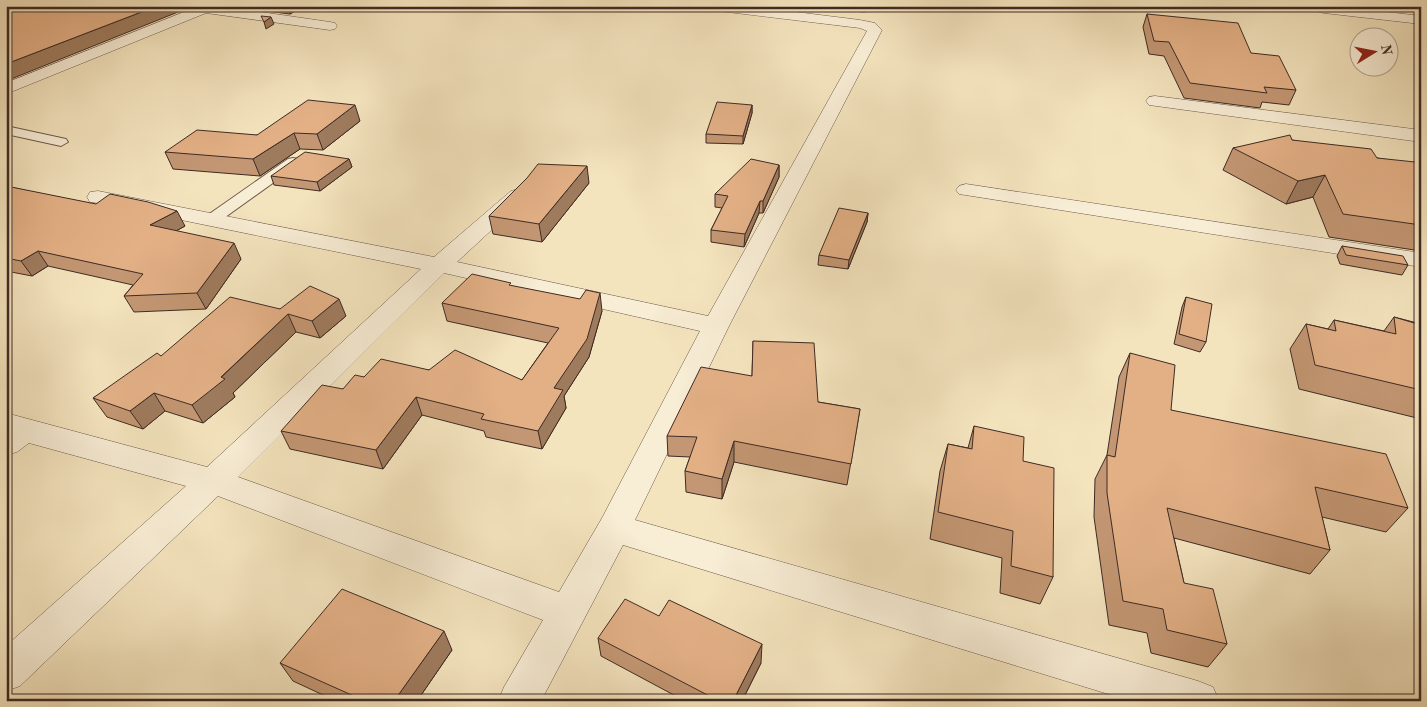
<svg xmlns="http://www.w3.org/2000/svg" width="1427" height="707" font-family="'Old Standard TT',serif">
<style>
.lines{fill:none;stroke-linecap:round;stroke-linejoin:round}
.lane-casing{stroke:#6c594a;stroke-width:2}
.street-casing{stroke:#6c594a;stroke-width:1}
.lane{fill:#f8edd5;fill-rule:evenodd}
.street{fill:#f8edd5;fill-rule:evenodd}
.wall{fill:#c39773;stroke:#3e2b24}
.shaded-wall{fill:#9f7b5e;stroke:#3e2b24}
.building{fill:#e3b086;stroke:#3e2b24}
</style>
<rect width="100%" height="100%" fill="#f4e4be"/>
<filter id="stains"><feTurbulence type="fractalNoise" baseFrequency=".004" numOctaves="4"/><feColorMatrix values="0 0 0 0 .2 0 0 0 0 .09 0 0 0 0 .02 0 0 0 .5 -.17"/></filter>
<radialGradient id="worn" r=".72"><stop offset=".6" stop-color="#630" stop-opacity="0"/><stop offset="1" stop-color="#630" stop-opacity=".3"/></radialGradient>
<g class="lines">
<g class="lane-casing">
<g id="lane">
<polygon points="6,126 66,139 68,142 61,146 6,134"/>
<polygon points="293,158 298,159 300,162 298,165 217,223 205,223 203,220 205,217 288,159"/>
</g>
</g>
<g class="street-casing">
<g id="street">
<polygon points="199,6 219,6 330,22 335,23 337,26 335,29 330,30 206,13 6,94 6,83"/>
<path d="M704,6H747L860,20L875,23L882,30L729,326L635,520L1198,681L1213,687L1219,701H1131L623,545L541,701H498L504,687L543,620L218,496L20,686L6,691V646L186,486L29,443L17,452L6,455V413L207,467L421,269L98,203L90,202L87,197L90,192L98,191L434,257L511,191L518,189L525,191L529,195L525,199L457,262L708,316L867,31L860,28L711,10ZM444,273L700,331L602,518L559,592L238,477Z"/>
<polygon points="1319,6 1336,6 1421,16 1421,24 1324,13 1319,12 1317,9"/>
<polygon points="1155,96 1421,130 1421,142 1149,105 1146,101 1149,97"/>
<polygon points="966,184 1421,253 1421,267 959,194 956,190 959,186"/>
</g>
</g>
<use href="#lane" class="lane"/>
<use href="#street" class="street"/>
</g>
<g class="wall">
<polygon points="257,6 304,6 290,14 259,10"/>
<polygon points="840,6 869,6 865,12 840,10"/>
<polygon points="1147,14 1251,53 1296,90 1289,105 1262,102 1260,108 1184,98 1164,56 1149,54 1143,27"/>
<polygon points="752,105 752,113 743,144 706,143 706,134"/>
<polygon points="360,121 323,150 300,149 260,176 173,169 165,152 257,135"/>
<polygon points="1292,140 1377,158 1421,165 1421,251 1329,237 1313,197 1286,204 1223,170 1233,148"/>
<polygon points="349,159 352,167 320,191 274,185 271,176"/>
<polygon points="779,165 779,177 763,213 759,213 744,247 711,242 711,230 722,208 715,207 715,194"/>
<polygon points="589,183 542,242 493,234 489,216"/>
<polygon points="6,186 185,226 176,231 241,259 206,309 134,312 124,296 133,285 48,266 32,276 6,271"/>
<polygon points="868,213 867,222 848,269 818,265 819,255"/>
<polygon points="1342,246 1408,265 1402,275 1340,264 1337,256"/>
<polygon points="512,286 602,311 589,357 564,396 566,408 542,449 486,437 484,431 422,415 383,469 290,449 281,431 343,389 364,377 429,370 522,380 548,343 447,321 442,303"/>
<polygon points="1186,297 1206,342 1200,352 1174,344 1182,307"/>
<polygon points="280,309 346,316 320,338 296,332 233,393 235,397 203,423 165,411 143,429 107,417 93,398 161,356"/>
<polygon points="1394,317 1421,324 1421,419 1299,389 1290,349 1306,324 1328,329 1334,320 1384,331"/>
<polygon points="753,341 818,402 860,409 847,485 734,462 722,499 686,492 685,471 690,457 668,456 667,436 752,376"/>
<polygon points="1130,353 1171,410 1408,508 1386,532 1322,517 1330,550 1310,574 1174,538 1184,583 1227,644 1208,667 1151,653 1147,633 1109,625 1094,517 1095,479 1107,455 1119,377"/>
<polygon points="974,426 1023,461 1053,577 1040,604 1000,593 1002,558 930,539 940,471 948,444 968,448"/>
<polygon points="659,616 761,663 742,701 685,701 601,656 598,638"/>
<polygon points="452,650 417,701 336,701 293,681 280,663"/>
</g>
<g class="shaded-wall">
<polygon points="157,6 193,6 6,81 6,64"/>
<polygon points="290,6 304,6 290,14 288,7"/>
<polygon points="866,6 869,6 865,12"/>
<polygon points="271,17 274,24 266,29 264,22"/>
<polygon points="355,105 360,121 323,150 317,134"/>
<polygon points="752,105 752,113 743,144 743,136"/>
<polygon points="294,133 300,149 260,176 253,159"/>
<polygon points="349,159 352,167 320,191 317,182"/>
<polygon points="779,165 779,177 763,213 763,201"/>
<polygon points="587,166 589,183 542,242 539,224"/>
<polygon points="1325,175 1313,197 1286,204 1298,181"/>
<polygon points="760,201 759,213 744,247 745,234"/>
<polygon points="177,211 185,226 158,241 150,225"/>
<polygon points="868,213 867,222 848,269 849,260"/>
<polygon points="234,243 241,259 206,309 197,293"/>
<polygon points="38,251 48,266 32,276 21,261"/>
<polygon points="600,293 602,311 589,357 564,396 566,408 542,449 538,431 554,388"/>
<polygon points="339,299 346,316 320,338 312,321"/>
<polygon points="288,314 296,332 233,393 235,397 203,423 192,405"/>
<polygon points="154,393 165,411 143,429 130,411"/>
<polygon points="416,397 422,415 383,469 376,450"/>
<polygon points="734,441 734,462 722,499 722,479"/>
<polygon points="444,631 452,650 417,701 394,701"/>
<polygon points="762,644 761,663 742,701 733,701"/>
</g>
<g class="building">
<polygon points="6,6 157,6 6,64"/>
<polygon points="1147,14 1238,23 1251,53 1279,56 1296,90 1264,87 1267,93 1190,83 1169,42 1154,41"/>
<polygon points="261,16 271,17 264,22"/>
<polygon points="308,100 355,105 317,134 294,133 253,159 165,152 197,130 257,135"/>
<polygon points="717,102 752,105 743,136 706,134"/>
<polygon points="1290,135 1292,140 1371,149 1377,158 1415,162 1421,165 1421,225 1343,214 1325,175 1298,181 1233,148"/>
<polygon points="305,152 349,159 317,182 271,176"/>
<polygon points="751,159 779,165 763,201 760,201 746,232 745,234 711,230 728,196 715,194"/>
<polygon points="538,164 587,166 539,224 489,216 527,178"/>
<polygon points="6,186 96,204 110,194 148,202 177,211 150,225 234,243 197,293 124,296 143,274 38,251 21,261 6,258"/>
<polygon points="839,208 868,213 849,260 819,255"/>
<polygon points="1342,246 1403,256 1408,265 1346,255"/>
<polygon points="472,274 511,283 509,285 580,299 586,290 600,293 587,339 554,388 563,390 538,431 481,419 484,414 416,397 376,450 281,431 322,385 343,389 355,375 364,377 381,359 429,370 455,350 522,380 559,328 442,303"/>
<polygon points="310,286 339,299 312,321 288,314 221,377 225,379 192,405 154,393 130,411 93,398 157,353 161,356 230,297 280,309"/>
<polygon points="1186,297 1212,304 1206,342 1179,334"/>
<polygon points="1394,317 1421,325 1421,390 1315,365 1306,324 1336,331 1334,320 1396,334"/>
<polygon points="753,341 814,343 818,402 860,409 851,464 734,441 722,479 685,471 697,437 667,436 701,367 752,376"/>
<polygon points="1130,353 1175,365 1171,410 1386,454 1408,508 1315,487 1330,550 1167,508 1184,583 1213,589 1227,644 1167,630 1163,609 1123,601 1107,493 1107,455 1115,457"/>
<polygon points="974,426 1024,437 1023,461 1054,468 1053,577 1011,566 1013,531 938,512 948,444 972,449"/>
<polygon points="342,589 444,631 394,701 365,701 280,663"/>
<polygon points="625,599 659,616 669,600 762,644 733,701 719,701 598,638"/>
</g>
<rect width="1427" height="707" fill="none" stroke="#f4e4be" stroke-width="25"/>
<rect x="8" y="8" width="1412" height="692" fill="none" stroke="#3e2b24" stroke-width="2.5"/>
<rect x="12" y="12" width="1402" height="682" fill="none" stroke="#3e2b24"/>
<g transform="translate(1374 52) rotate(80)"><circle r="24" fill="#f8edd5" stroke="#ae9f8e"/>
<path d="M0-4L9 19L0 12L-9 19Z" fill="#8f2418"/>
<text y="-8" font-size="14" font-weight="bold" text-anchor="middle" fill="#3e2b24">N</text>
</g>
<rect width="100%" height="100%" filter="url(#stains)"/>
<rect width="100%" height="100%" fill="url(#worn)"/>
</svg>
